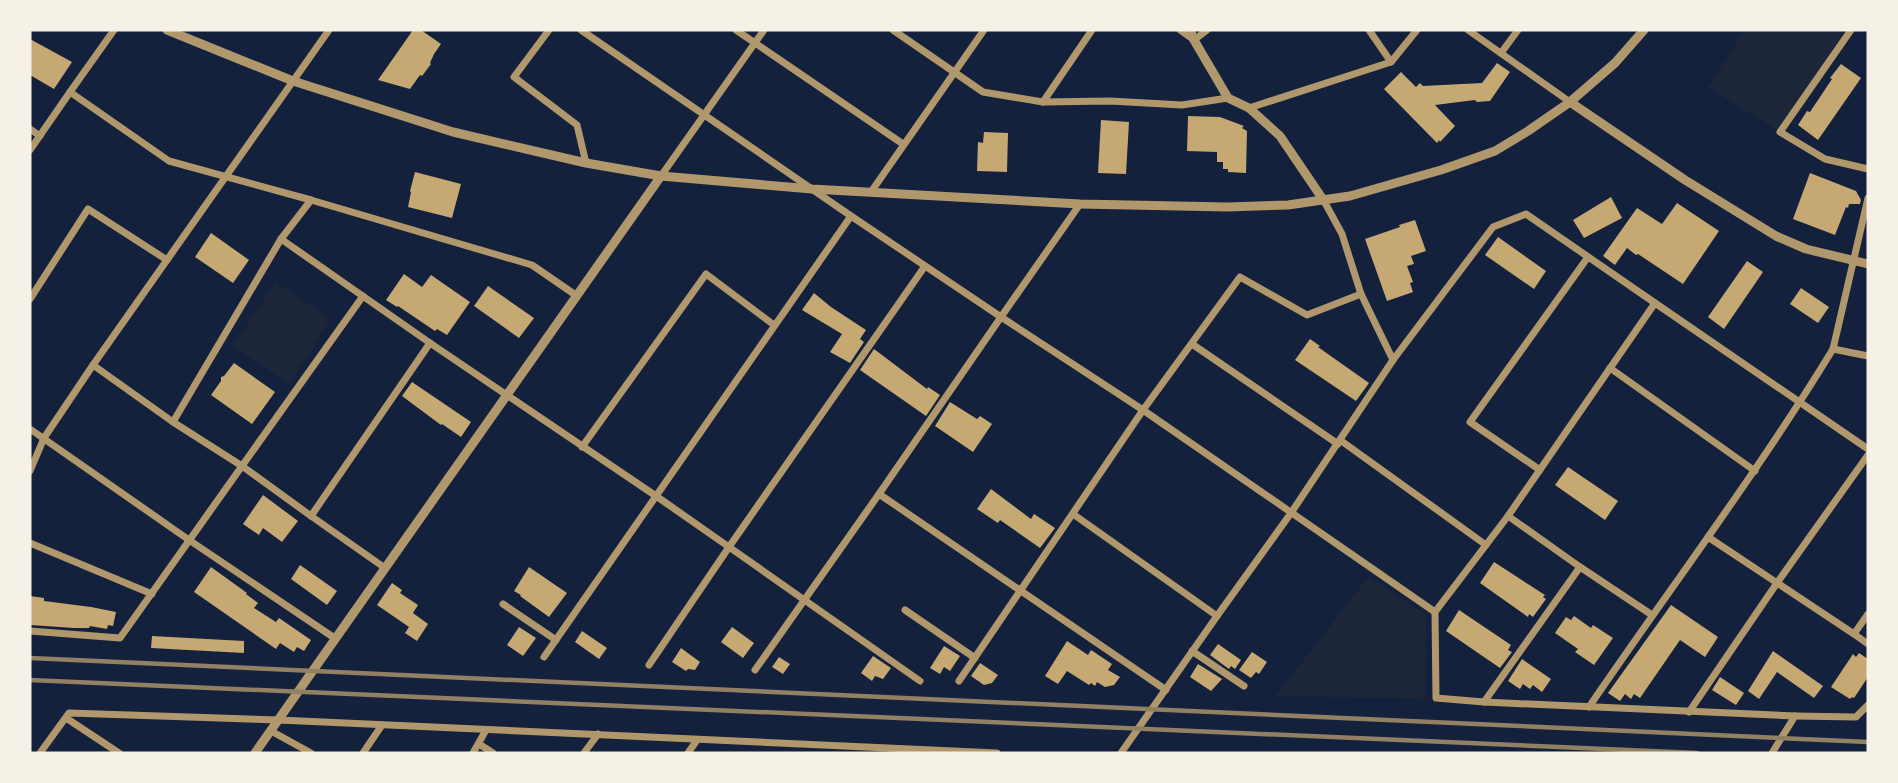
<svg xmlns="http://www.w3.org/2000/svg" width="1898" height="783" font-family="'Titillium Web',sans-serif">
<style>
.green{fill:#1d2539}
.building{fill:#c6a872}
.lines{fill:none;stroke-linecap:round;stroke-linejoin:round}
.minor{stroke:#b1986c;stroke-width:7}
.tertiary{stroke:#b1986c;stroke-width:9}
.rail{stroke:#918062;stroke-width:4.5}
</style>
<rect width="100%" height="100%" fill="#14213d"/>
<g class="green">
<polygon points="1745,30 1845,30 1780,132 1708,87"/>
<polygon points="276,282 331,319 289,383 233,346"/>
<polygon points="1369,576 1426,615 1426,699 1276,696"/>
</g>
<g class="building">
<polygon points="413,30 421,30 441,44 434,54 430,63 431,64 422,76 420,75 410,89 378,80"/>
<polygon points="30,39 72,62 54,89 30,75"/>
<polygon points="1497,63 1510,72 1490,101 1477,102 1475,100 1435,105 1455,126 1440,142 1439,140 1437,143 1384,89 1401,72 1416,87 1420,83 1423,86 1482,83"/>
<polygon points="1841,64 1861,78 1818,140 1798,125 1807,111 1810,112 1832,79 1830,78"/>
<polygon points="1188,116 1220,117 1244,126 1242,128 1247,131 1246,173 1228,172 1228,169 1223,169 1223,162 1217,162 1217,152 1187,151"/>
<polygon points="1101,120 1129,122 1126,174 1098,173"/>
<polygon points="984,132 1008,133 1007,172 977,171 978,142 983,143"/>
<polygon points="415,172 461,184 452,218 408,207 411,192 410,191"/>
<polygon points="1810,173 1856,191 1861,200 1860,204 1849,204 1848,208 1846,207 1835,235 1793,219"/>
<polygon points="1611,197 1622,218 1584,238 1573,220"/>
<polygon points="1677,203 1719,231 1683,284 1638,254 1636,255 1627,248 1615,265 1603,256 1637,208 1662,224"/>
<polygon points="1415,220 1426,251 1411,256 1414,264 1407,266 1413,282 1410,283 1413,292 1387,301 1365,239 1400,227 1399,225"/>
<polygon points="211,233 249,260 233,283 195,257"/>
<polygon points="1498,237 1546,271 1534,289 1485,255"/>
<polygon points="1747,261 1763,272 1724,329 1708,317"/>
<polygon points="404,274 422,287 431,275 470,302 447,335 437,329 435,331 398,306 397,307 386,300"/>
<polygon points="488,286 534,318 519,338 474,306"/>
<polygon points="1801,288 1829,307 1818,323 1790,304"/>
<polygon points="814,293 831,307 866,330 860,339 864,342 850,363 830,352 842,334 802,310"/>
<polygon points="1310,339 1320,346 1318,347 1369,383 1356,401 1295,360"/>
<polygon points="874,349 927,389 928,387 940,395 926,416 860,370"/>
<polygon points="234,363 275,392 252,424 211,395 221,381 221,377 224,376"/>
<polygon points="412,382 471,422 461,437 442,424 441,425 402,396"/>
<polygon points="950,402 977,419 980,416 992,424 973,452 935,426"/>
<polygon points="1568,467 1618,501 1605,520 1555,485"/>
<polygon points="991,489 1031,519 1034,514 1055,528 1040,548 1000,520 998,523 977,509"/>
<polygon points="263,495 298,521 282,542 263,528 259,535 243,524"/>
<polygon points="1494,562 1545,595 1543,597 1546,599 1533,617 1529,614 1528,617 1480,583"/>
<polygon points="300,565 337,591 327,605 291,579"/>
<polygon points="211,567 247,593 246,594 258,603 254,608 276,622 279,618 311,640 304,651 297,647 294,652 280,643 276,649 194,592"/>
<polygon points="529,567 567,593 549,617 520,596 521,595 514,591"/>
<polygon points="392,583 402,590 400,593 418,605 413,613 428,624 417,641 405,633 409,627 377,605"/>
<polygon points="30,596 44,598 44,601 91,607 116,612 113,626 108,625 107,629 90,626 89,628 74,628 30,625"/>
<polygon points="1671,605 1718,637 1705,657 1680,640 1640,698 1634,694 1631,699 1625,694 1620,701 1608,693"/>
<polygon points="1459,610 1511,645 1508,650 1512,652 1500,668 1446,631"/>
<polygon points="1574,616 1591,628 1593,625 1613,638 1594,665 1575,652 1578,649 1555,633 1566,617 1571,620"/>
<polygon points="519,627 536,638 523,656 507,645"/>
<polygon points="732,627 754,643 743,658 721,642"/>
<polygon points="582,631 607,648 599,659 575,642"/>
<polygon points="152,636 244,641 244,653 151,648"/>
<polygon points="1067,641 1088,655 1091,650 1112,664 1108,670 1120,677 1114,685 1105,687 1097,682 1095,686 1091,683 1089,685 1067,671 1058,684 1045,676"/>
<polygon points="1218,644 1241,660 1235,669 1231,666 1229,669 1210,655"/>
<polygon points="944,646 960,656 950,671 944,667 940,674 930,668"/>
<polygon points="681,648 700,662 695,670 688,669 686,671 672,662"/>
<polygon points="1773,651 1823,686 1814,698 1777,672 1759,699 1748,691"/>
<polygon points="1252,652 1267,662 1259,674 1256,672 1251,678 1239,670"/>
<polygon points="1859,653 1868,659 1868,677 1854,698 1852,697 1850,699 1831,687 1853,654 1856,657"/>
<polygon points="873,656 891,668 883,679 875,676 872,681 861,673"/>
<polygon points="779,657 790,664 783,674 772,667"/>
<polygon points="1522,659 1551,679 1542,692 1533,685 1530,689 1523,684 1520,689 1508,681"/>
<polygon points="980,663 998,675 992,683 984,685 971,676"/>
<polygon points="1198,664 1222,679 1211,691 1190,677"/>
<polygon points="1720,677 1744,693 1736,705 1712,690"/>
</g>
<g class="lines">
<g class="minor">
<polyline points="114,30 70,92 169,161 311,200 281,239 430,343 656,496 729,547 925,266"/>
<polyline points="549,30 514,77 577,125 586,163"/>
<polyline points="581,30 851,216 1001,317 879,494 1166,690"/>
<polyline points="736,30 903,144"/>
<polyline points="893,30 983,92 1043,102 1110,101 1182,105 1228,98"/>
<polyline points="1180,30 1194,40 1207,30"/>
<polyline points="1369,30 1391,62"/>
<polyline points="1468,30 1570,102"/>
<polyline points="1851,30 1780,132 1825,159 1868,169"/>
<polyline points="1501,53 1518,30"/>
<polyline points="1043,102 1092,30"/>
<polyline points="1249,108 1391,62 1417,30"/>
<polyline points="30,129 40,136"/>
<polyline points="30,150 70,92"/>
<polyline points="661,176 764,30"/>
<polyline points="871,192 984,30"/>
<polyline points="1868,198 1833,349 1868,356"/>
<polyline points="311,200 532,265 577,296"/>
<polyline points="1080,204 1001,317 1143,410 1435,612 1436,698 1484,702 1795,716 1772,753"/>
<polyline points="281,239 173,422 93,365 329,30"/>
<polyline points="363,296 242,466 311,516 430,343"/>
<polyline points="30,299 88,209 167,260"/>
<polyline points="1655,303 1868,449"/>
<polyline points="1192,344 1338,444"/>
<polyline points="1393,360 1493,227 1526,214 1655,303 1508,516 1580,567 1484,702"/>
<polyline points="1610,368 1755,471"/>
<polyline points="30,429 189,540 336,639"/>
<polyline points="1340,440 1486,545"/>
<polyline points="582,447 706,274 774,325"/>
<polyline points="1540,470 1470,422 1588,257"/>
<polyline points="30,471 44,438 93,365"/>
<polyline points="1073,514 1217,616"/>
<polyline points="311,516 385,568"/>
<polyline points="1708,537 1854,634"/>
<polyline points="30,543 152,594"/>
<polyline points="1580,567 1652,615"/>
<polyline points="503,604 556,640"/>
<polyline points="905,610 975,658"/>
<polyline points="1435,612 1508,516"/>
<polyline points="1868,614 1854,634 1868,644"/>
<polyline points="30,631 120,638 242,466 173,422"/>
<polyline points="1192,651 1244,686"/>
<polyline points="544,657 851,216"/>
<polyline points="649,665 729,547 920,681"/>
<polyline points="755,670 879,494"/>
<polyline points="959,681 1143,410 1240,277 1307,315 1361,294"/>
<path d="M1589,707C1671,587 1758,472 1833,349"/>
<polyline points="1689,712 1777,583 1868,455"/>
<polyline points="1795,716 1856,717 1868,705"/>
<polyline points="66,718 119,753"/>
<polyline points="271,731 311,753"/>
<polyline points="479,744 493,753"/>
<polyline points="40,753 69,713 279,720 997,753"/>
<polyline points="363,753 382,725"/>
<polyline points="473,753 486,730"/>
<polyline points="584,753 598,734"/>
<polyline points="688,753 697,740"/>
<polyline points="1121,753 1217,616 1291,513 1393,360 1361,294 1342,234 1324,201"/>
</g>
<g class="tertiary">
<polyline points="167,30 293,81 453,132 586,163 661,176 812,189 1080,204 1227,207 1288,205 1350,196 1441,170 1495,151 1528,131 1570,102 1615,63 1644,30"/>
<polyline points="1190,30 1194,40 1228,98 1249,108 1280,136 1324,201"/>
<polyline points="1570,102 1685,180 1776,236 1806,249 1868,264"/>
<path d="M255,753C391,562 526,369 661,176"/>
</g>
<g class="rail">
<polyline points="30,658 1868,742"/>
<polyline points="30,680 1697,753"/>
</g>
</g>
<rect width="1898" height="783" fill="none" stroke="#f6f1e7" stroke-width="63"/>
</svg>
